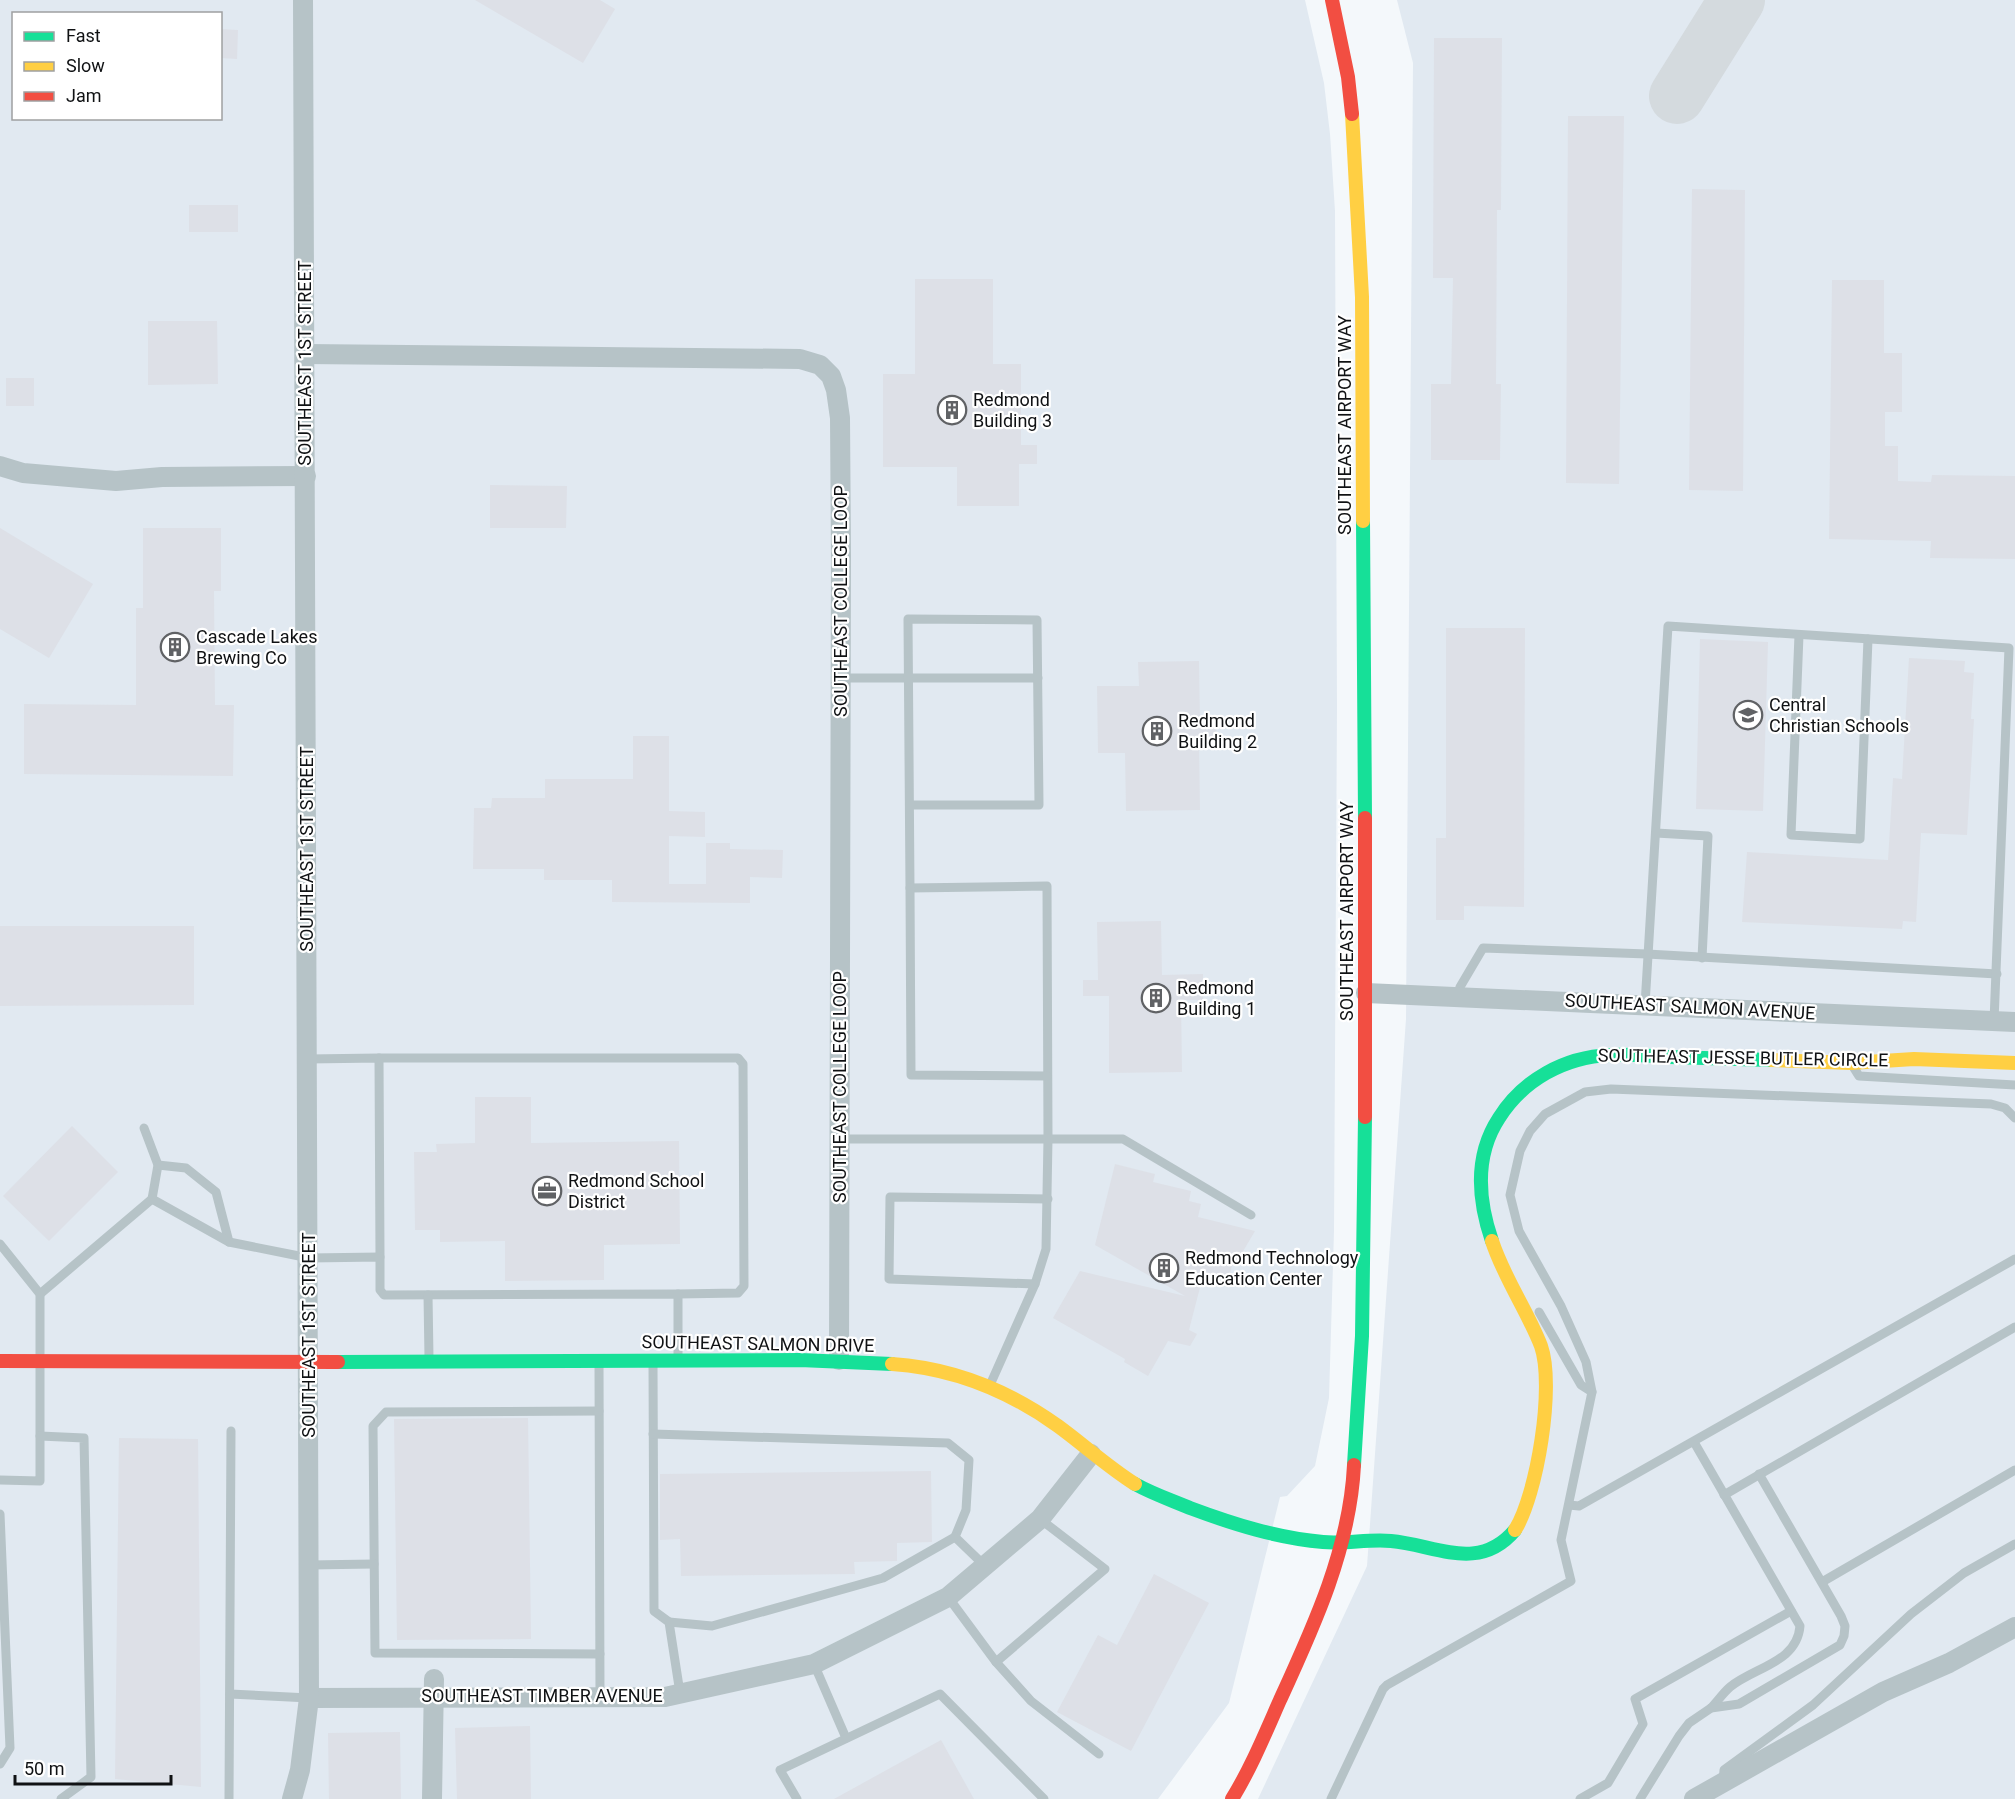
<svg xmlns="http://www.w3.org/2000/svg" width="2015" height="1799" font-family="Roboto,sans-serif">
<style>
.built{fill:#e1e9f1;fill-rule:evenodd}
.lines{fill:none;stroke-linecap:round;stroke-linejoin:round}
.taxiway{stroke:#d4dade;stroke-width:56}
.building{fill:#dde0e7}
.lane{stroke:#b6c3c7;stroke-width:9}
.street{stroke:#b6c3c7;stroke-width:20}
.fast{stroke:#16e098;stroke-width:14}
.slow{stroke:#ffcf43;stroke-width:14}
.jam{stroke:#f24e42;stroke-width:14}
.labels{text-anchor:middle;stroke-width:4.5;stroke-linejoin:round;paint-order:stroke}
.street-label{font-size:18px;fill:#101214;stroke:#fff}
.poi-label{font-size:18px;fill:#101214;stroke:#fff;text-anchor:start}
</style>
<rect width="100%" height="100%" fill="#f4f8fb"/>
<g class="built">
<path d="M0,0H1305L1324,83L1330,134L1335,211L1337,707L1334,1231L1329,1398L1315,1466L1287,1496L1280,1497L1229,1703L1158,1799H0ZM14,14H220V118H14Z"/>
<polygon points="1397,0 2015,0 2015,1799 1258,1799 1367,1566 1406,1019 1413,63"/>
</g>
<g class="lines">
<polyline class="taxiway" points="1677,96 1737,0"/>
</g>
<g class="building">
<polygon points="475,0 600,0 615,9 583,63"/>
<polygon points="220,29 238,30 237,59 220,58"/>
<polygon points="1434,38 1502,38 1501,210 1497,210 1496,384 1501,384 1500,460 1431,460 1431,384 1451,384 1453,278 1433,278"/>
<polygon points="1568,116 1624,116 1619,484 1566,483"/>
<polygon points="1692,189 1745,190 1743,491 1689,490"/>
<rect x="189" y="205" width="49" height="27"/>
<polygon points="915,279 993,279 993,364 1021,364 1021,445 1037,445 1037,464 1019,464 1019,506 957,506 957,467 883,467 883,374 915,374"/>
<polygon points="1832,280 1884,280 1884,353 1902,353 1902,412 1885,412 1885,446 1898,446 1898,481 1931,482 1932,475 2015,476 2015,559 1930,558 1931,541 1829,539"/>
<polygon points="148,321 217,321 218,384 148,385"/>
<rect x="6" y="378" width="28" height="28"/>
<polygon points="490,485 567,486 566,528 490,528"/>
<polygon points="0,528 93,584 49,658 0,629"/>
<polygon points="143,528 221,528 221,591 214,591 215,705 234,705 233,776 24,774 24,704 136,705 136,608 143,608"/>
<polygon points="1446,628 1525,628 1524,907 1464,906 1464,920 1436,920 1436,838 1446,838"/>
<polygon points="1700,639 1768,642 1763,811 1696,809"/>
<polygon points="1909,658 1965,661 1964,672 1974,673 1971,719 1974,719 1967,835 1921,833 1916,922 1903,921 1902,929 1742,922 1747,852 1888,860 1893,778 1902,779"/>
<polygon points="1199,661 1200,721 1216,721 1217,740 1199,741 1200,810 1126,811 1125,753 1098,753 1097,686 1139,686 1138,662"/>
<polygon points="633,736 669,736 669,811 705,812 705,837 669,836 669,884 706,884 706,843 730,843 730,849 783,850 782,878 750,877 750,903 612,902 612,880 544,880 544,869 473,869 474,808 491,808 492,798 545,798 545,779 633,779"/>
<polygon points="1161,921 1162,975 1203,974 1203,1000 1181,1000 1182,1072 1109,1073 1109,996 1083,996 1083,980 1098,980 1097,922"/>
<polygon points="0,926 194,926 194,1005 0,1006"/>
<polygon points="475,1097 531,1097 531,1143 679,1141 680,1244 604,1245 604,1280 505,1281 505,1241 440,1242 440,1230 415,1230 414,1152 437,1152 436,1144 475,1143"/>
<polygon points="72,1126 118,1172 49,1241 3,1196"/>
<polygon points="1115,1164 1155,1174 1153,1182 1191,1191 1189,1201 1201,1204 1198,1217 1255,1231 1242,1253 1240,1260 1232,1265 1229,1278 1204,1272 1189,1330 1197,1334 1190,1346 1168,1341 1148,1376 1124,1362 1125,1359 1053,1318 1080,1271 1185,1296 1095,1245"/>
<polygon points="528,1418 531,1639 397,1640 394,1419"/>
<polygon points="119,1438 198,1439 201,1787 115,1779"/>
<polygon points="931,1471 932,1542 897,1543 897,1561 854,1562 855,1574 681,1576 680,1539 660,1540 660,1474"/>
<polygon points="1154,1574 1209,1603 1131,1751 1057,1712 1098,1635 1117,1645"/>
<polygon points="530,1726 531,1799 457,1799 455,1728"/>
<polygon points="400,1732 401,1799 329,1799 328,1733"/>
<polygon points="941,1740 974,1799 834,1799"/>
</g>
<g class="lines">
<g class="lane">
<polyline points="1799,635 1791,835 1860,839 1868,639"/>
<polyline points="841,678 1038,678"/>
<polyline points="910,805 1039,805 1037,620 908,619 910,888 1047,886 1048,1139 1123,1139 1251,1215"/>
<polyline points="1656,833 1708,836 1702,958"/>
<polyline points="910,888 911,1075 1047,1076"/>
<polyline points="1458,997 1460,987 1483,948 1647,954 1997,974"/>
<polyline points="1645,1005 1668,626 2009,648 1994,1021"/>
<polyline points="379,1058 738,1058 743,1064 744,1286 738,1293 678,1294"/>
<polyline points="308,1059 379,1058 380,1257"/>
<polyline points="1854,1068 1859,1076 2015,1085"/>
<polyline points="144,1128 158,1165 152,1199"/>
<polyline points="840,1139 1048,1139 1046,1249 1035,1284 990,1385"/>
<polyline points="158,1165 186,1168 216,1192 229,1242"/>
<polyline points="0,1244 40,1294 40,1481 0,1480"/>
<polyline points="1035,1284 889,1279 890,1197 1048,1199"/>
<polyline points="40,1294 152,1199 229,1242 309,1258 380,1257 380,1290 384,1295 678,1294 678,1358"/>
<polyline points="428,1295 429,1358"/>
<polyline points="1539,1312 1581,1385 1592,1392"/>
<polyline points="599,1363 600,1697"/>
<polyline points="653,1363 654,1611 669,1622 680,1693"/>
<polyline points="599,1411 386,1412 373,1426 375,1653 600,1654"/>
<polyline points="653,1434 948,1443 969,1460 966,1510 955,1537 985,1566"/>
<polyline points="40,1436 84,1438 91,1777 61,1799"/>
<path d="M1694,1442L1800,1626C1797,1663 1754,1667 1730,1687C1723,1693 1717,1702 1711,1708"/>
<polyline points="1724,1495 2015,1327"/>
<polyline points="1569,1505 1579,1506 2015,1259"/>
<polyline points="0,1514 10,1748 0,1764"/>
<polyline points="309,1565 374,1564"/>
<polyline points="1822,1582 2015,1470"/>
<polyline points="948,1597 996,1662 1031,1701 1099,1754"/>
<polyline points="669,1622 712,1626 883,1578 955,1537"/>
<polyline points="996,1662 1105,1569 1040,1519"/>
<polyline points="814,1664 846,1738"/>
<polyline points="230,1694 309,1698"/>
<polyline points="1723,1783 1724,1770 1813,1705 1911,1614 1964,1573 2015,1544"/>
<polyline points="229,1799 231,1431"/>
<polyline points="797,1799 780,1770 940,1694 1044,1799"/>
<polyline points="1331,1799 1383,1689 1387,1685 1571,1581 1561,1540 1592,1392 1586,1362 1561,1306 1519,1231 1510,1195 1520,1151 1530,1131 1545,1114 1585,1092 1611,1089 1991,1104 2005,1108 2015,1118"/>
<polyline points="1580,1799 1608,1783 1643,1724 1635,1699 1791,1611"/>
<polyline points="1640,1799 1679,1736 1689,1723 1711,1708 1739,1704 1840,1645 1844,1636 1845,1626 1841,1616 1759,1474"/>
</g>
<g class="street">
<polyline points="305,354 800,359 820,365 831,376 836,390 840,418 841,555 839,1360"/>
<polyline points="0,466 23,473 116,481 162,477 306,476"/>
<polyline points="1366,993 2015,1022"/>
<polyline points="309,1698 665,1697 814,1664 948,1597 1040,1519 1091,1454"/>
<polyline points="292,1799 300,1770 309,1698 303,0"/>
<polyline points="432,1799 434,1679"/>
<polyline points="1694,1799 1883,1692 1949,1663 2015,1627"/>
</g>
<g class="fast">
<polyline points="1363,521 1365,818"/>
<path d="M1492,1241C1478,1200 1474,1156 1499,1118C1523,1080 1564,1057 1610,1055C1630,1054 1650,1056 1670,1057C1703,1058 1737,1059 1771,1060"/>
<polyline points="338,1362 800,1360 892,1364"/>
<polyline points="1354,1465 1362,1336 1365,1117"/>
<path d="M1135,1484C1153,1494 1171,1500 1190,1508C1233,1524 1277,1538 1323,1542C1346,1544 1368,1539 1391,1541C1436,1545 1479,1573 1515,1530"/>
</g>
<g class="slow">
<polyline points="1352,114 1362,297 1363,521"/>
<polyline points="1771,1060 1851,1063 1914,1059 2015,1063"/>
<path d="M1492,1241C1504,1278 1527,1310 1541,1346C1555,1386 1537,1495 1515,1530"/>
<path d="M892,1364C952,1368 1009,1391 1058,1426C1084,1445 1108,1467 1135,1484"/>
</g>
<g class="jam">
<polyline points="1332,0 1348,77 1352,114"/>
<polyline points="1365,1117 1365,818"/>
<polyline points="0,1361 338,1362"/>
<path d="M1232,1799C1251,1768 1265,1734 1280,1700C1314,1626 1350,1548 1354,1465"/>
</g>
</g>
<defs>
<g id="building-ring" transform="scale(1.5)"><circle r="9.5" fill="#fff" stroke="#606265" stroke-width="1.5"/><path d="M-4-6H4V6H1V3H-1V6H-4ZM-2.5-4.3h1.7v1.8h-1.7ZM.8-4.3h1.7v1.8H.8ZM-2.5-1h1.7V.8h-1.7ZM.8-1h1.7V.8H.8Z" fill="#606265"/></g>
<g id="school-ring" transform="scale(1.5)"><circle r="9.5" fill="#fff" stroke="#606265" stroke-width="1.5"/><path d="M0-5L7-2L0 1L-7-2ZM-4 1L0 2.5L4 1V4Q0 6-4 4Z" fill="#606265"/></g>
<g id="office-ring" transform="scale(1.5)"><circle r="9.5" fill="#fff" stroke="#606265" stroke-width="1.5"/><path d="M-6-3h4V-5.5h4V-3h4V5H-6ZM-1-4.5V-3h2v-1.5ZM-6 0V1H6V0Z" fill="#606265"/></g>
</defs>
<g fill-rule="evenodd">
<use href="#building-ring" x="952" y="410"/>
<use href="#building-ring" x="175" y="647"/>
<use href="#school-ring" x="1748" y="715"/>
<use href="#building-ring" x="1157" y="731"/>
<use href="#building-ring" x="1156" y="998"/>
<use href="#office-ring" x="547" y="1191"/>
<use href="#building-ring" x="1164" y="1268"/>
</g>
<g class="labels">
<g class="street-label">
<text transform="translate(305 363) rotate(-90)" y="6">SOUTHEAST 1ST STREET</text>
<text transform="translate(1345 425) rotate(-90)" y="6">SOUTHEAST AIRPORT WAY</text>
<text transform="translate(841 601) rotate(-90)" y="6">SOUTHEAST COLLEGE LOOP</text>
<text transform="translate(307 849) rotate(-90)" y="6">SOUTHEAST 1ST STREET</text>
<text transform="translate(1347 911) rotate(-90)" y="6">SOUTHEAST AIRPORT WAY</text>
<text transform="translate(1690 1007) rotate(3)" y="6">SOUTHEAST SALMON AVENUE</text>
<text transform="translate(1743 1058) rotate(1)" y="6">SOUTHEAST JESSE BUTLER CIRCLE</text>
<text transform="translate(840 1087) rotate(-90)" y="6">SOUTHEAST COLLEGE LOOP</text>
<text transform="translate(309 1335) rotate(-90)" y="6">SOUTHEAST 1ST STREET</text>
<text transform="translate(758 1344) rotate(1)" y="6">SOUTHEAST SALMON DRIVE</text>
<text x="542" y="1702">SOUTHEAST TIMBER AVENUE</text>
</g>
<g class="poi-label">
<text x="973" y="406">Redmond<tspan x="973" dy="21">Building 3</tspan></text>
<text x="196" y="643">Cascade Lakes<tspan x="196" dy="21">Brewing Co</tspan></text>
<text x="1769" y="711">Central<tspan x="1769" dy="21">Christian Schools</tspan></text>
<text x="1178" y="727">Redmond<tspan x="1178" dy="21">Building 2</tspan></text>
<text x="1177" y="994">Redmond<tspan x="1177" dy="21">Building 1</tspan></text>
<text x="568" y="1187">Redmond School<tspan x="568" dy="21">District</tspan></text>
<text x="1185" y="1264">Redmond Technology<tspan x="1185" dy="21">Education Center</tspan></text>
</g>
</g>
<rect x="12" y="12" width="210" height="108" fill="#ffffff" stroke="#9fa0a1" stroke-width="1.5"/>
<rect x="24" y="32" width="30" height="9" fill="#16e098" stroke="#9fa0a1" stroke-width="1.5"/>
<text x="66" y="42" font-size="18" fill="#101214">Fast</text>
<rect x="24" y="62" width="30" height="9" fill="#ffcf43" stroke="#9fa0a1" stroke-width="1.5"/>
<text x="66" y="72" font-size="18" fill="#101214">Slow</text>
<rect x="24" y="92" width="30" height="9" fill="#f24e42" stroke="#9fa0a1" stroke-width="1.5"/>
<text x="66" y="102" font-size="18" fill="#101214">Jam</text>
<path d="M15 1775v9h156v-9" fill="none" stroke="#101214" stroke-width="3"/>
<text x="24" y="1775" font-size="18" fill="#101214" stroke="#ffffff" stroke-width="4.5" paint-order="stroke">50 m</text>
</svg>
